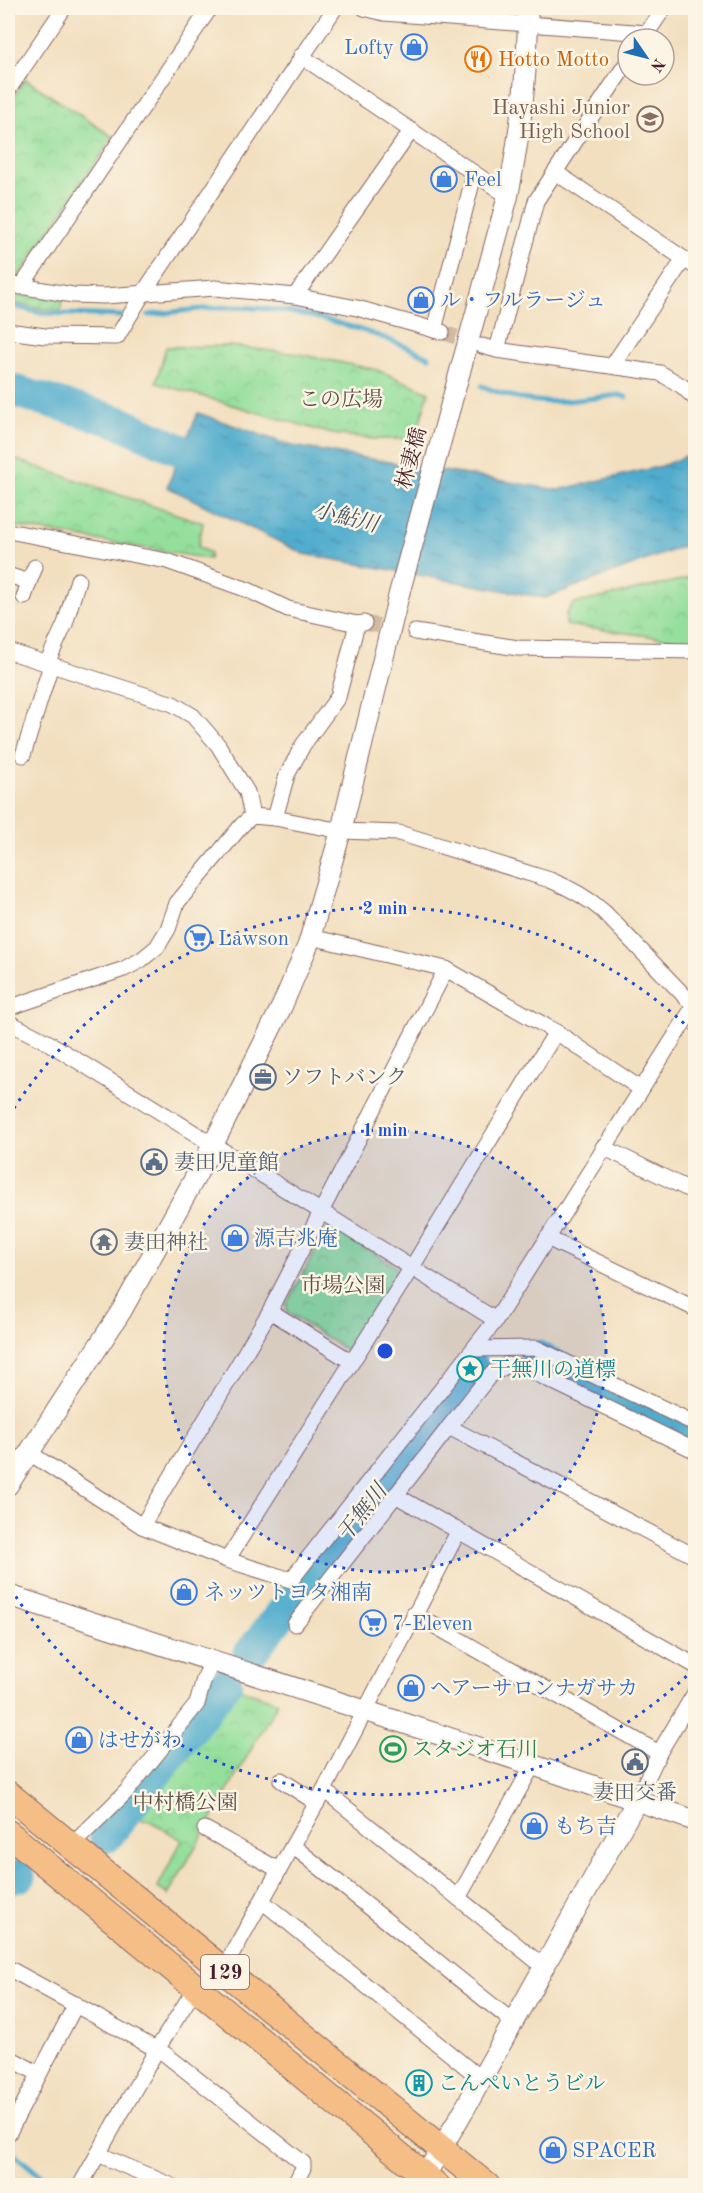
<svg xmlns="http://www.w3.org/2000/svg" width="703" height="2193" font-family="'Old Standard TT','Noto Serif JP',serif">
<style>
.park{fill:url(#park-crowns);stroke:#6f7f63;stroke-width:1.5}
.garden{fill:url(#garden-furrows);stroke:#6f7f63;stroke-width:1.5}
.water{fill:url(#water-ripples);stroke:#4c667c;stroke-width:1.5}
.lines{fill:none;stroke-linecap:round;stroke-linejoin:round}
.stream{stroke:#4faccd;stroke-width:5}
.river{stroke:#4faccd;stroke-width:33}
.minor-tunnel{stroke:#d0b9a1;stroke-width:15;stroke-dasharray:15 8;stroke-linecap:butt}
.minor-casing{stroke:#85625f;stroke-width:17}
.tertiary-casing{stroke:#85625f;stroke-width:22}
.trunk-casing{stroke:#85625f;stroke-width:28}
.minor{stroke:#fff;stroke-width:15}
.tertiary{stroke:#fff;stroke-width:20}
.trunk{stroke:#f6be87;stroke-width:26}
.ring{fill:none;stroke:#1d4ed8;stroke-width:3;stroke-dasharray:3 6}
.labels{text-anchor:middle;stroke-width:5;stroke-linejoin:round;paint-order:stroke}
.shield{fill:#fcf5e5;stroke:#7f5f63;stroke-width:1.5}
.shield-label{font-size:20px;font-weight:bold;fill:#4a1f2b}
.shop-label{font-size:21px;fill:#366cbe;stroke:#fcf5e5;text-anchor:start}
.food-label{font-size:21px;fill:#c56008;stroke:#fcf5e5;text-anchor:start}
.education-label{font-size:21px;fill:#785e54;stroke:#fcf5e5;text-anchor:end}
.park-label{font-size:21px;fill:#5c4f47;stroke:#fcf5e5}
.street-label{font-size:21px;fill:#4a1f2b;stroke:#fcf5e5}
.service-label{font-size:21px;fill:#4e5e75;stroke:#fcf5e5;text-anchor:start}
.worship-label{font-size:21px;fill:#5b616d;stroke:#fcf5e5;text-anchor:start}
.culture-label{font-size:21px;fill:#0d838f;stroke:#fcf5e5;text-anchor:start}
.leisure-label{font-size:21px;fill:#27864d;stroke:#fcf5e5;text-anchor:start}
.water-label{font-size:22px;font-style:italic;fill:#4c576c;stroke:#fcf5e5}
.centre{fill:#1d4ed8;stroke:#fcf5e5;stroke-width:3}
.ring-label{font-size:18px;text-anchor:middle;font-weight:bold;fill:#1d4ed8;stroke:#fcf5e5;stroke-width:5;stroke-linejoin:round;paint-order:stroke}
</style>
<defs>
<pattern id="park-crowns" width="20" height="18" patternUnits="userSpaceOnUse" patternTransform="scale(1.5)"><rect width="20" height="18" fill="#94df9b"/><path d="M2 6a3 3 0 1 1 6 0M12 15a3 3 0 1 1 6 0" fill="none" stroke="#81bf86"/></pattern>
<pattern id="garden-furrows" width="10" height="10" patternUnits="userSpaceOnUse" patternTransform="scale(1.5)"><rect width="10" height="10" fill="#94df9b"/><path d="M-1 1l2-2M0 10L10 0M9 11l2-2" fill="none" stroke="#81bf86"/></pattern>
<pattern id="water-ripples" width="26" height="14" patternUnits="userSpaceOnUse" patternTransform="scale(1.5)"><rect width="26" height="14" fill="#4faccd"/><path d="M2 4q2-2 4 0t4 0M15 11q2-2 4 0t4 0" fill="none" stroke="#448ba7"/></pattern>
</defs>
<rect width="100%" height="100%" fill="#fcf5e5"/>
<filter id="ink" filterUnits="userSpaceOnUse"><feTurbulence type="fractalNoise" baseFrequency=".0167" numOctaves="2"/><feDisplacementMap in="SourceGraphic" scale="12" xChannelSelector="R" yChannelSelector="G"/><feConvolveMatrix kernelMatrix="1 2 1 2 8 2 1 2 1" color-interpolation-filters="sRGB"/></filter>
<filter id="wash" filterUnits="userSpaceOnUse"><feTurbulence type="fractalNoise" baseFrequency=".008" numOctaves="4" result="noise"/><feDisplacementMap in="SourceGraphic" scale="24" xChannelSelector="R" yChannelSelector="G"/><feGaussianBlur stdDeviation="1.35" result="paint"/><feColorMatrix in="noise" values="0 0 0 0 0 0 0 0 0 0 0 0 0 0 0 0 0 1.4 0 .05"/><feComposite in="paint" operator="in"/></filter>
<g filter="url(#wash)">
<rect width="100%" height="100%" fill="#f2dfbf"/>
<g class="park">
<polygon points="25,79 113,137 19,276 12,279 8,277 8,105"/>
<polygon points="229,346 299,354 377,370 429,392 415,439 374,439 332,434 156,383 166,347"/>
<polygon points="8,457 203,523 198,547 210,553 209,559 8,525"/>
<polygon points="695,577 695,646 682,645 671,639 566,625 566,614 573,604"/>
<polygon points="333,1226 396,1267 398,1274 351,1346 344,1349 288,1313 286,1305 327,1229"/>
<polygon points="237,1688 278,1702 168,1895 158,1887 182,1840 150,1821 132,1818"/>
</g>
<polygon class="garden" points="8,291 25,296 62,298 61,310 44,309 8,302"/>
<polygon class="water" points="198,413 292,446 558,490 662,466 695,452 695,542 545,598 304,554 167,487"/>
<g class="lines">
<g class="stream">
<polyline points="8,305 42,313 122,316"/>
<path d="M149,315C175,312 202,308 228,307C293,306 371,329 429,357"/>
<path d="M482,386C535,409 563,402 618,395L626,397"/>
<polyline points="8,2149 42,2177 57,2186"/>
</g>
<g class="river">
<polyline points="8,389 119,422 222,469"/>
<polyline points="537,1357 696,1437"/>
<polyline points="249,1655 474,1369"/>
<polyline points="106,1837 226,1683"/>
<polyline points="8,1879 19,1876"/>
</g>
</g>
</g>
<g filter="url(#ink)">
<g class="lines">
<g class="minor-tunnel">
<polyline points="442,332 476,344"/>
<polyline points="364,623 415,632"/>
</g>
<g class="minor-casing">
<g id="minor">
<polyline points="364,8 384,13 647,33"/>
<polyline points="643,39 664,8"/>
<polyline points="301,56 508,196"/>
<polyline points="8,90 64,8"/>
<polyline points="555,172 696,267"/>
<polyline points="8,284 73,295 105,296 215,288 295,296 357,308 442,332"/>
<polyline points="21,287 210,8"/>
<polyline points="295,296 411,131"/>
<polyline points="434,330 474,175"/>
<polyline points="8,331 45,336 117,337 144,292 335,8"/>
<polyline points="482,346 497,350 660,373 682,386 696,399"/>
<polyline points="497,350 536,201 628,61"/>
<polyline points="612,366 684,259"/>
<polyline points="8,531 167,561 248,590 288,609 357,624 364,623"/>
<polyline points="8,575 29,582 35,567"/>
<polyline points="24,597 29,582"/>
<polyline points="415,632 518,648 696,651"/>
<polyline points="8,651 173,704 193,716 218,745 247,792 252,816"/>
<polyline points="47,663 65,624 78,580"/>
<polyline points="23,755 51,665"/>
<polyline points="275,818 287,775 303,745 338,697 357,624"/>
<polyline points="311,937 446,969 556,1032 641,1089"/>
<path d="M8,1008L124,969L141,960L157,947L168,929L177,903L242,825L252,816L275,818L341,831L399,833L550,880C570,888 587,897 604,912L696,1008"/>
<polyline points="8,1022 49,1043 496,1320"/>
<polyline points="603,1147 696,1193"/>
<polyline points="547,1238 696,1309"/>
<polyline points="270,1311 352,1362"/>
<polyline points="475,1349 536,1348 696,1424"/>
<polyline points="449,1427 490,1375 508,1365 527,1369 696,1451"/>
<polyline points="28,1452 142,1526 227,1560 291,1580 496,1320 694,1006"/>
<polyline points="395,1495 696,1666"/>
<polyline points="142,1526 270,1311 446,969"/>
<polyline points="227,1560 412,1267 556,1032"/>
<polyline points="414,1614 659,1753"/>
<polyline points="295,1624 449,1427 696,1557"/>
<polyline points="281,1780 317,1803"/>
<polyline points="324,1790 544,1967"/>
<polyline points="636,1802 659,1753 696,1691"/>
<polyline points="205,1829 279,1870"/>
<polyline points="71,1846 127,1791 197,1704 204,1679 212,1662"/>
<polyline points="293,1846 513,2022"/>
<polyline points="458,1898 533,1765"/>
<polyline points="262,1901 481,2079"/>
<polyline points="8,1968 165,2054 303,2163 303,2168 294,2186"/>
<polyline points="223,1970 324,1790 459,1530"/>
<polyline points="8,2057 39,2074"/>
<polyline points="8,2134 76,2004"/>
<polyline points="98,2154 172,2186"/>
<polyline points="80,2186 156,2051 196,1987"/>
</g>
</g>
<g class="tertiary-casing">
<g id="tertiary">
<path d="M8,1485L122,1310L213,1145L282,1006L308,945L341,831L399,594L508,196C517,150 523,110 526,63C527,44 529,26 527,8"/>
<polyline points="8,1595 533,1765 696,1821"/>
<polyline points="425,2176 464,2110 636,1802"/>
</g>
</g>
<g class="trunk-casing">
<g id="trunk">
<polyline points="8,1794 487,2186"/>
<polyline points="8,1833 437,2186"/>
</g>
</g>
<use href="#minor" class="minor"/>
<use href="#tertiary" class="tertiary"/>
<use href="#trunk" class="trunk"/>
</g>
</g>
<circle cx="385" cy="1351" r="221" fill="#1d4ed8" fill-opacity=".12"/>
<g class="ring">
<circle cx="385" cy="1351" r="221"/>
<path d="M693 1670A443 443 0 0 1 9 1586M9 1116A443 443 0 0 1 693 1032"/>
</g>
<defs>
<g id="shop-ring" transform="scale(1.35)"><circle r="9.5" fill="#fcf5e5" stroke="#3f7fe0" stroke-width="1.5"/><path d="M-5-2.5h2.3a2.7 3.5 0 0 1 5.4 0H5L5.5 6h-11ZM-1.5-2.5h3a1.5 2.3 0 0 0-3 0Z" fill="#3f7fe0"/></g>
<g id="restaurant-ring" transform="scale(1.35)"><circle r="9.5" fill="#fcf5e5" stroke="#e8710a" stroke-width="1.5"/><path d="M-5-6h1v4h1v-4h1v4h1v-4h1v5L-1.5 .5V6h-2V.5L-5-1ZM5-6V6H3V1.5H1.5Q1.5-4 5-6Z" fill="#e8710a"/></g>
<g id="school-ring" transform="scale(1.35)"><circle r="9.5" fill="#fcf5e5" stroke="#8d6e63" stroke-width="1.5"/><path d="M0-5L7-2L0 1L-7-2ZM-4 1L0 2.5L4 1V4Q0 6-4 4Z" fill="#8d6e63"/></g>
<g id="supermarket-ring" transform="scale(1.35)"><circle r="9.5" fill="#fcf5e5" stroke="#3f7fe0" stroke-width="1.5"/><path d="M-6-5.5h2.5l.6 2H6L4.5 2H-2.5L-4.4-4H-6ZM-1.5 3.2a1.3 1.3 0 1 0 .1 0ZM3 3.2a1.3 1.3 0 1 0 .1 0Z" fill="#3f7fe0"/></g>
<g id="office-ring" transform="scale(1.35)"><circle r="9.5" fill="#fcf5e5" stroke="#5c6f8a" stroke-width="1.5"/><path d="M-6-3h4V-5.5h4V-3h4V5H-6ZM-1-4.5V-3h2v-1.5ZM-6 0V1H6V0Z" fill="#5c6f8a"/></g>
<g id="civic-ring" transform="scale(1.35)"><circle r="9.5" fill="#fcf5e5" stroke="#5c6f8a" stroke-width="1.5"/><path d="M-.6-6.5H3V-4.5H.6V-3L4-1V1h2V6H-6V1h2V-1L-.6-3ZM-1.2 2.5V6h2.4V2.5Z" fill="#5c6f8a"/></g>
<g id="temple-ring" transform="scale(1.35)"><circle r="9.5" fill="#fcf5e5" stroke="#6b7280" stroke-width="1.5"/><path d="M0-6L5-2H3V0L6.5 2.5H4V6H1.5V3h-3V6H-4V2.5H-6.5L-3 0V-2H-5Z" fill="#6b7280"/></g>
<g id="sight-ring" transform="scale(1.35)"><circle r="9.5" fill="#fcf5e5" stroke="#0f9aa8" stroke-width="1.5"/><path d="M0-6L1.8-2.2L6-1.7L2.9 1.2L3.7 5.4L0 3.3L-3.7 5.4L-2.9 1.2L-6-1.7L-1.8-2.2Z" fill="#0f9aa8"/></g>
<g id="stadium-ring" transform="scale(1.35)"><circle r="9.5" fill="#fcf5e5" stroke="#2e9e5b" stroke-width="1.5"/><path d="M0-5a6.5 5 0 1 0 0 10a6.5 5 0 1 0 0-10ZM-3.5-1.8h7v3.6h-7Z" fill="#2e9e5b"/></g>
<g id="building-ring" transform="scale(1.35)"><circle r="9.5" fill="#fcf5e5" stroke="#0f9aa8" stroke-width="1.5"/><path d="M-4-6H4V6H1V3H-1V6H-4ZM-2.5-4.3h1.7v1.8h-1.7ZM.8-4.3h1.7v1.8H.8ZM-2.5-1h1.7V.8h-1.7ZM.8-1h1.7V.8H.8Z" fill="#0f9aa8"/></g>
</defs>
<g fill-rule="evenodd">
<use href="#shop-ring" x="414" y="47"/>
<use href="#restaurant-ring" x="478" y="59"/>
<use href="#school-ring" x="650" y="119"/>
<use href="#shop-ring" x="444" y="179"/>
<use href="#shop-ring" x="421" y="300"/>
<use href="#supermarket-ring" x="198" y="938"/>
<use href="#office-ring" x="263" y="1077"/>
<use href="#civic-ring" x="154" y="1162"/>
<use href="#shop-ring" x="235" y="1238"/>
<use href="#temple-ring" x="104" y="1242"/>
<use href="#sight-ring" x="470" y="1369"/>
<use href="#shop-ring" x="184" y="1592"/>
<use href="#supermarket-ring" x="373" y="1623"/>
<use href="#shop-ring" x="411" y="1688"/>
<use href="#shop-ring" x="79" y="1740"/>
<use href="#stadium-ring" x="393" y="1749"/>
<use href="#civic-ring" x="635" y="1762"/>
<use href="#shop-ring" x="534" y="1826"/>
<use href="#building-ring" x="419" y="2083"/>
<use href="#shop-ring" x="553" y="2150"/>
</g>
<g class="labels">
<rect class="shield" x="201" y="1955" width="48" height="34" rx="4.5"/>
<g class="shield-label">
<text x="225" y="1979">129</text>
</g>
<g class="shop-label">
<text x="394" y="54" text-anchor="end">Lofty</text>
<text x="464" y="186">Feel</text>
<text x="440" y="307">ル・フルラージュ</text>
<text x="218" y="945">Lawson</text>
<text x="254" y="1245">源吉兆庵</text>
<text x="204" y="1599">ネッツトヨタ湘南</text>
<text x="392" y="1630">7-Eleven</text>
<text x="430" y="1695">ヘアーサロンナガサカ</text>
<text x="98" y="1747">はせがわ</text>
<text x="554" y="1833">もち吉</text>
<text x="572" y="2157">SPACER</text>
</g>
<g class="food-label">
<text x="498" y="66">Hotto Motto</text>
</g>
<g class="education-label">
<text x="630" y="114">Hayashi Junior<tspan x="630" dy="24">High School</tspan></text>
</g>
<g class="park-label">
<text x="341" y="406">この広場</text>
<text x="343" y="1292">市場公園</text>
<text x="185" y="1809">中村橋公園</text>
</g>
<g class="street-label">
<text transform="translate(411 458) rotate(-75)" y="7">林妻橋</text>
</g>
<g class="service-label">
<text x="282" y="1084">ソフトバンク</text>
<text x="174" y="1169">妻田児童館</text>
<text x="635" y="1799" text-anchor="middle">妻田交番</text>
</g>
<g class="worship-label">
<text x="124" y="1249">妻田神社</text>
</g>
<g class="culture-label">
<text x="490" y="1376">干無川の道標</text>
<text x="438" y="2090">こんぺいとうビル</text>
</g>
<g class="leisure-label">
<text x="412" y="1756">スタジオ石川</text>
</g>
<g class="water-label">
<text transform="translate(346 516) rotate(14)" y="8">小鮎川</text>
<text transform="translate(361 1512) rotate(-52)" y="8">干無川</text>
</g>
</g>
<circle cx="385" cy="1351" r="9" class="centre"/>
<g class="ring-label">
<text x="385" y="914">2 min</text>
<text x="385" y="1136">1 min</text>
</g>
<rect width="703" height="2193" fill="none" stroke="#fcf5e5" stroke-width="30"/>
<g transform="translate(646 57) rotate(125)"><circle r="28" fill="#fcf5e5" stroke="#b59f9b" stroke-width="1.5"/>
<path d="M0-4.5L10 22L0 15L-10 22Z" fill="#1f6fb2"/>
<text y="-9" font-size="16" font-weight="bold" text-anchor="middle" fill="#4a1f2b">N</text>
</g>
</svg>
